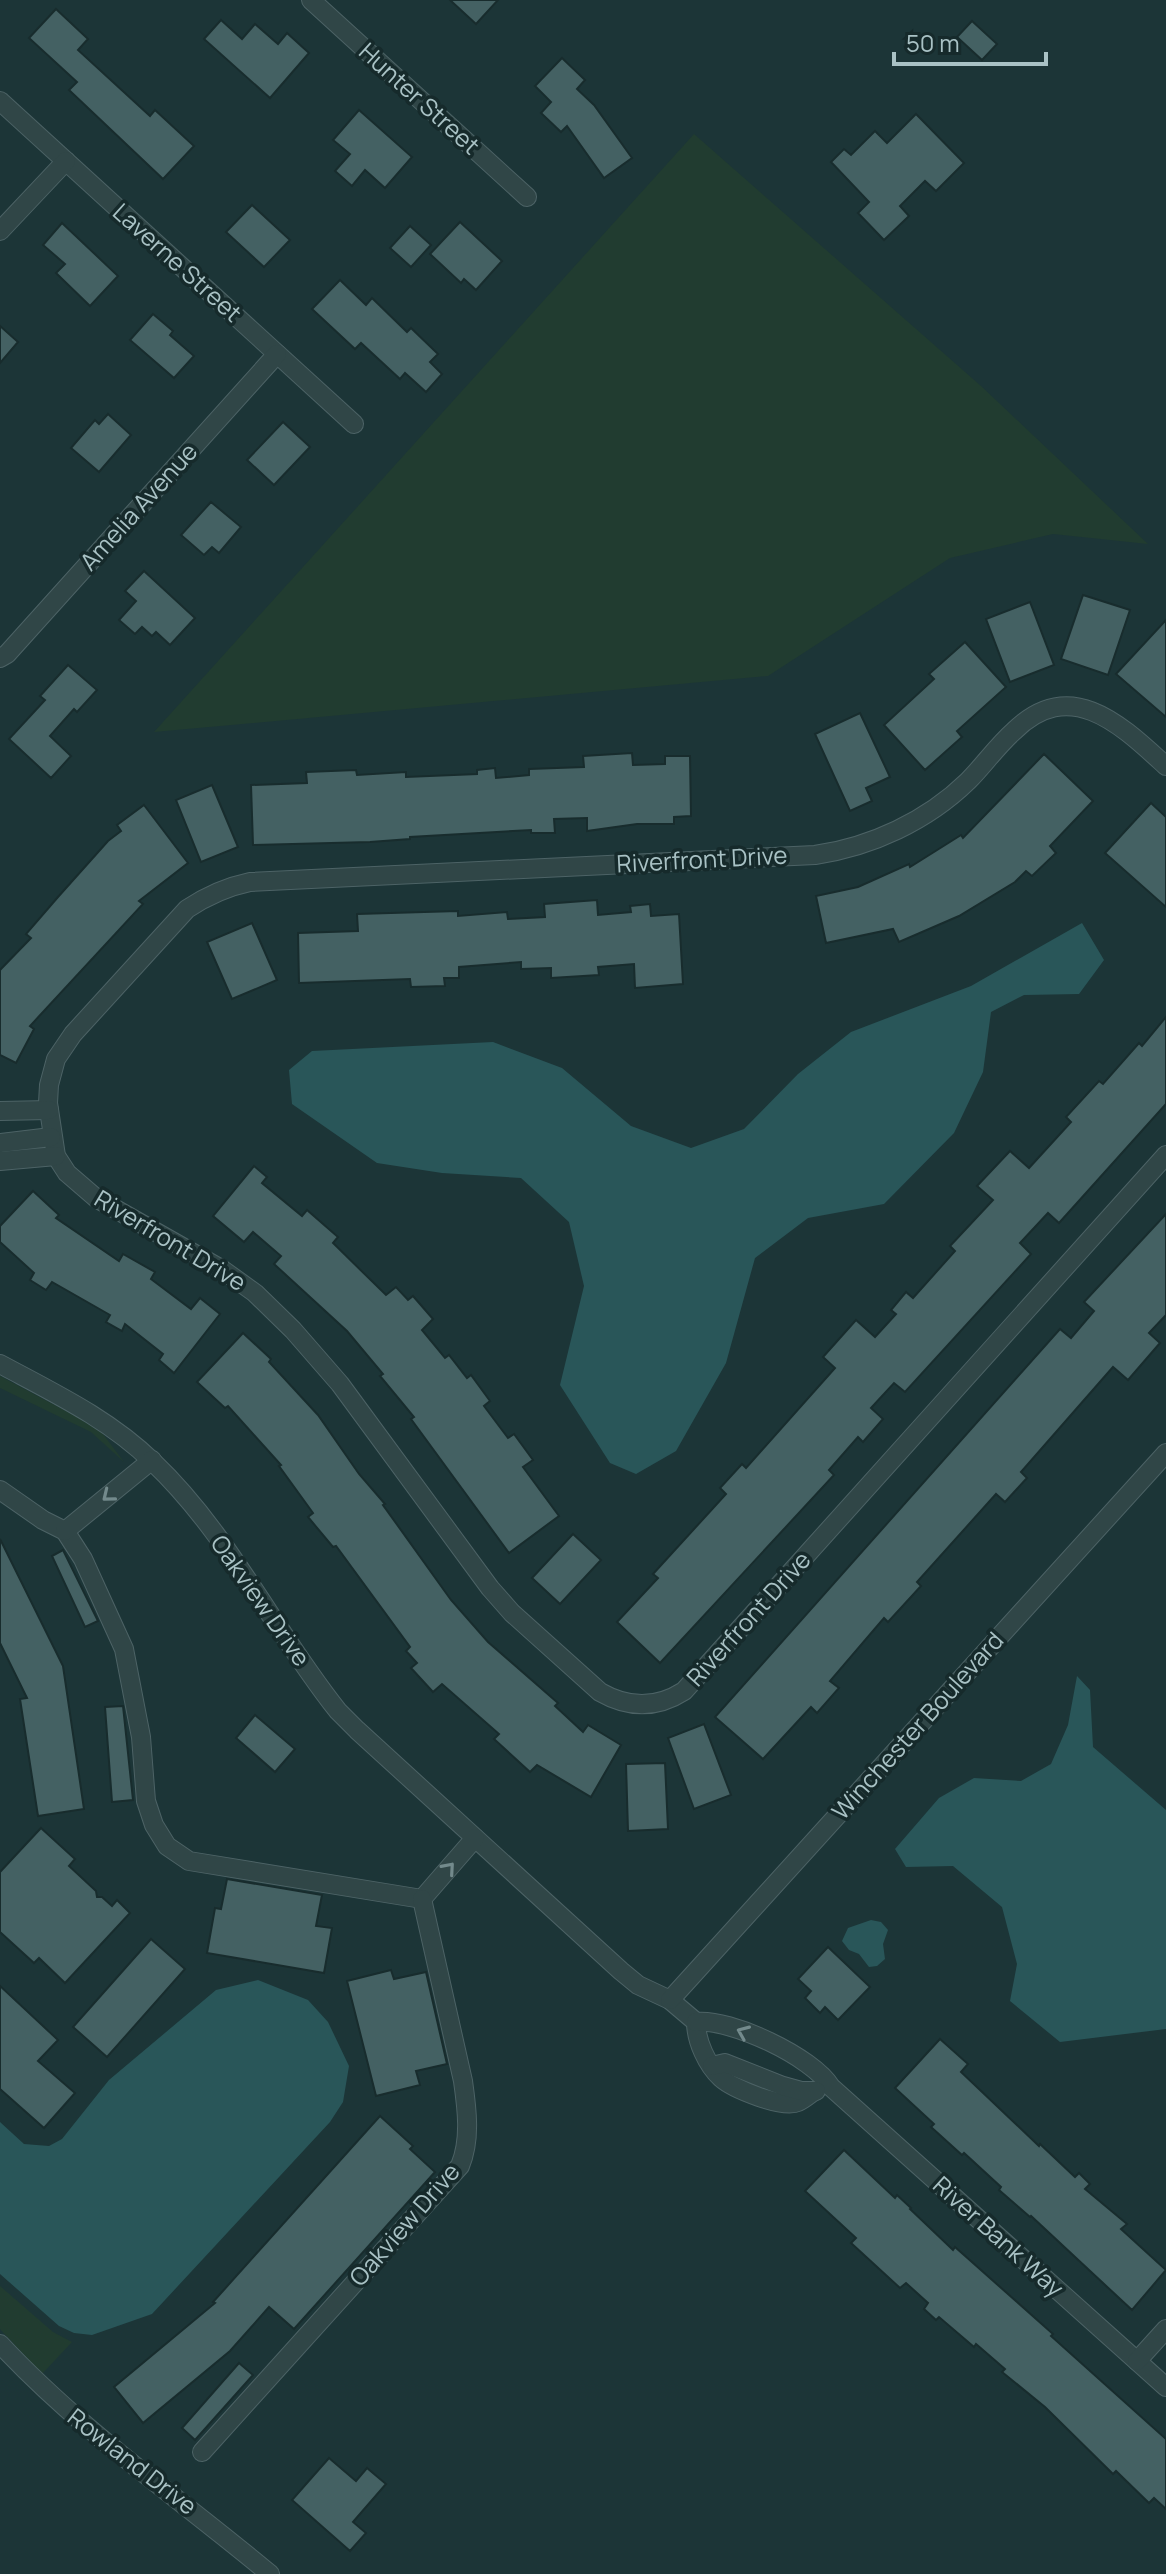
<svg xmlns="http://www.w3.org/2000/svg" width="1166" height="2574" font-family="Manrope,sans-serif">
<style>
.green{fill:#213c30}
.water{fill:#295659}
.building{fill:#446163;stroke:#182c2d;stroke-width:2}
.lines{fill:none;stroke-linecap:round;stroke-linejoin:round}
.street-casing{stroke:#4d6366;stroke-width:20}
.street{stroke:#304647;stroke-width:18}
.oneway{stroke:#738a8c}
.labels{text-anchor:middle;stroke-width:7;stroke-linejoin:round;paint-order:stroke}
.street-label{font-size:24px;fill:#a9c2c5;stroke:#162a2b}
</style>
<rect width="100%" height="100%" fill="#1c3537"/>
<g class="green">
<polygon points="694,134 981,386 1148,544 1053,534 950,558 768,676 154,732"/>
<polygon points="0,1376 77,1417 103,1434 124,1462 91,1432 0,1388"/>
<polygon points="0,2286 53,2332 72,2342 42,2374 0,2329"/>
</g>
<g class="water">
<polygon points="1082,923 1104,960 1079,994 1024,995 991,1012 983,1072 954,1133 884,1204 808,1218 755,1258 726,1363 676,1451 636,1474 610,1463 560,1385 584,1286 569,1222 521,1178 442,1173 377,1163 292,1104 289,1070 312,1051 493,1042 562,1068 631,1126 691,1148 744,1129 798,1074 851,1032 971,986"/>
<polygon points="1077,1676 1090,1690 1093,1747 1166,1810 1166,2029 1060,2042 1010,2001 1017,1964 1002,1907 953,1866 906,1867 895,1849 939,1798 974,1778 1021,1781 1051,1764 1068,1725"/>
<polygon points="871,1920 881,1922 888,1930 883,1944 885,1959 877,1966 869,1967 859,1954 849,1950 842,1941 848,1928"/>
<polygon points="258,1980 308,2000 328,2022 349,2066 343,2102 330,2122 152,2314 92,2335 74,2333 59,2326 0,2274 0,2122 24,2144 49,2146 62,2139 109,2080 216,1990"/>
</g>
<g class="building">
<polygon points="450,0 498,0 476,24"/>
<polygon points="56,9 88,39 78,50 150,116 155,110 194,146 163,179 69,90 77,82 29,38"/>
<polygon points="221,20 242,39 255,24 278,44 287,33 309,53 270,98 204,39"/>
<polygon points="972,21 997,44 982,60 957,37"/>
<polygon points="562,58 585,80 577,89 594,105 632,158 604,178 567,126 561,132 541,113 551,102 535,86"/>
<polygon points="359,110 412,157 385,188 365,170 352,186 335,171 350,154 333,140"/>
<polygon points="916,114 964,163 936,191 925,181 900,206 909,216 884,240 858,213 869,202 831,162 844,149 851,155 875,131 887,143"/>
<polygon points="252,205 290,240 264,267 226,232"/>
<polygon points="460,222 502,261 476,290 464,279 461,283 430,254"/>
<polygon points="62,223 118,276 90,306 56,273 65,264 43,245"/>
<polygon points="410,226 431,245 411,267 390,248"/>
<polygon points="340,280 366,305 372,298 407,332 411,328 438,354 430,362 442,374 426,392 405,373 400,379 361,343 355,349 312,309"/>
<polygon points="153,314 173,331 170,335 194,356 174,378 130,340"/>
<polygon points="0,326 18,342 0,363"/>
<polygon points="108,414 131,435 99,472 71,448 95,420 99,424"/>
<polygon points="283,422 310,447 274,485 247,460"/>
<polygon points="211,502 241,527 219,553 212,547 204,555 181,535"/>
<polygon points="144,571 195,618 170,645 156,632 152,636 142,627 135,634 119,620 136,601 125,591"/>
<polygon points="1083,595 1130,610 1108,675 1061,659"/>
<polygon points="1030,602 1054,665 1010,682 986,619"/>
<polygon points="1166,620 1166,717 1116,674"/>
<polygon points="965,642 1006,687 957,731 962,737 925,770 884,725 934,679 929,674"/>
<polygon points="68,665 97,690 77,712 74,709 50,736 71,756 51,778 9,739 45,700 40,696"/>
<polygon points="860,713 890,777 866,788 872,801 850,811 815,734"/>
<polygon points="632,753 633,765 665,764 665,756 690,756 691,816 674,817 674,824 637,824 587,831 587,818 554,819 555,833 531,833 531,830 410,837 410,839 370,842 253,845 251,785 307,783 306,772 356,770 357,775 406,772 406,777 477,774 477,770 495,768 496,778 529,775 529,769 584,767 583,756"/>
<polygon points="1044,754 1093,801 1050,846 1056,853 1032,876 1026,871 1015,882 959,916 899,942 893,929 826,943 816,896 858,887 909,864 910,867 961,835 963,838"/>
<polygon points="212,785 238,847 201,862 176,800"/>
<polygon points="1151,803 1166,817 1166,907 1105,853"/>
<polygon points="144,805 188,863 139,901 143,904 30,1026 34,1029 16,1063 0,1055 0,970 31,938 26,934 58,897 108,841 121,831 117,825"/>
<polygon points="597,900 598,915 631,912 630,906 650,904 651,916 679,914 683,984 635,988 634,964 598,967 599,975 551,978 551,968 521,969 521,962 459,967 459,978 444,978 445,986 411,987 410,979 299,983 298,933 358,931 357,914 458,911 458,916 507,912 508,919 545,917 544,904"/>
<polygon points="252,923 277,980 232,999 207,942"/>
<polygon points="1166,1017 1166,1104 1059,1223 1048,1213 1020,1243 1031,1254 905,1392 894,1383 871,1408 883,1419 863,1442 858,1437 829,1470 834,1475 660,1663 617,1622 658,1578 653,1574 726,1494 720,1488 742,1464 746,1468 835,1368 823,1357 856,1320 875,1337 896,1314 891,1310 906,1292 913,1298 955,1251 950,1246 993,1200 977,1186 1010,1151 1029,1168 1071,1122 1066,1117 1099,1081 1103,1084 1139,1043 1142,1046"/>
<polygon points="254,1166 267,1177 262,1183 302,1216 307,1210 338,1237 333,1243 386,1295 396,1287 408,1300 413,1296 433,1319 422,1330 445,1358 449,1355 467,1378 471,1375 490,1401 484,1406 508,1438 514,1434 533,1460 523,1467 559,1516 509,1553 411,1419 414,1417 380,1376 383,1374 347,1331 274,1264 281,1256 253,1232 244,1242 213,1216"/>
<polygon points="33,1191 59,1215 56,1218 119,1261 123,1254 155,1272 151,1279 191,1309 200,1298 220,1314 174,1373 159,1360 163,1354 125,1324 122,1331 106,1322 110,1315 52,1282 46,1290 30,1280 34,1273 0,1242 0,1226"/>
<polygon points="1166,1214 1166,1315 1149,1333 1160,1343 1128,1380 1113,1367 1021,1472 1027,1478 1005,1502 996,1494 917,1582 921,1586 888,1622 884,1618 830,1681 839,1688 817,1713 811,1707 763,1759 715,1717 1060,1329 1071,1338 1094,1311 1084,1302"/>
<polygon points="243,1333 271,1359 269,1362 318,1415 359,1474 385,1504 383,1505 451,1600 488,1642 558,1703 555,1706 583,1732 588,1725 621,1745 591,1797 537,1765 530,1772 494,1739 499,1734 442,1684 433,1692 411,1668 417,1663 406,1651 410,1647 336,1546 333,1547 308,1517 313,1513 279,1466 281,1465 228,1406 225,1408 197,1382"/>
<polygon points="573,1534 601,1560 560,1604 532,1578"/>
<polygon points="0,1539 63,1666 84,1809 38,1816 20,1699 27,1698 0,1643"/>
<polygon points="63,1550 98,1621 85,1627 52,1556"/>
<polygon points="123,1706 133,1800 112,1802 105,1707"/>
<polygon points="255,1715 295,1749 275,1772 236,1738"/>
<polygon points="704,1724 731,1795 694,1809 668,1738"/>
<polygon points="665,1763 668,1829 628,1831 626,1764"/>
<polygon points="41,1828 75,1859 69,1866 96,1891 97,1897 102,1897 112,1906 117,1900 130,1913 65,1983 39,1958 34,1963 0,1932 0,1872"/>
<polygon points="227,1879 322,1895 316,1926 332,1928 324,1973 207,1953 215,1908 221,1909"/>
<polygon points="151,1939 185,1969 107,2057 73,2027"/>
<polygon points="828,1947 870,1987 838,2020 825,2007 820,2013 805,1998 811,1991 798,1979"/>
<polygon points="391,1970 394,1979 426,1972 447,2064 416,2071 420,2085 376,2096 347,1981"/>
<polygon points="0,1986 58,2040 38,2061 75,2093 44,2128 0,2089"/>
<polygon points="940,2039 968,2064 961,2072 1039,2146 1040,2144 1075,2177 1079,2173 1090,2184 1085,2189 1127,2224 1121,2229 1166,2270 1132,2310 1031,2216 1030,2217 999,2190 1001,2187 964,2153 962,2155 931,2127 934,2124 895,2088"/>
<polygon points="380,2116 413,2146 410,2149 435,2172 294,2329 269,2307 230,2351 143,2423 114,2387 215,2303 213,2302"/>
<polygon points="844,2150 895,2198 897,2195 911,2208 910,2209 953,2250 955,2247 1053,2334 1051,2336 1166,2439 1166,2509 1154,2498 1149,2503 1116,2471 1113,2474 1045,2407 1002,2372 1005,2369 976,2344 974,2347 939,2317 936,2320 924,2309 928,2303 906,2283 900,2288 851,2243 856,2238 805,2191"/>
<polygon points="239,2363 253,2375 195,2440 182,2428"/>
<polygon points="329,2458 356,2481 367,2468 386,2484 353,2522 366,2533 350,2551 292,2500"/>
</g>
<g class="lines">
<g class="street-casing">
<g id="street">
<polyline points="311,0 527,197"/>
<polyline points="0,101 354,424"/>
<polyline points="0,231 66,161"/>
<polyline points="0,658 7,654 277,354"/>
<path d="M1166,766C1122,726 1071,675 1014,731C997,746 984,765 968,781C927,821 871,847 815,855L250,882C226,887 208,895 187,909L73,1034L56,1059L49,1085L48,1103L56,1156L67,1173L96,1198L223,1270L255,1293L293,1330L340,1384L490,1588L512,1613L600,1692C628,1708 656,1709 684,1691L1166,1155"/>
<polyline points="0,1111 49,1110"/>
<polyline points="0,1143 51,1137"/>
<polyline points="0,1161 56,1156"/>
<path d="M0,1364C54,1393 109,1419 153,1462C228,1533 274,1631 338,1711L357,1730L621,1971L638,1985L670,2000L696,2022C696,2041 707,2065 721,2078C733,2089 783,2109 798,2102C803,2100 809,2095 813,2092"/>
<polyline points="0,1490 43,1520 65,1531 83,1559 124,1649 141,1737 146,1801 154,1825 167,1846 189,1861 422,1899"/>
<polyline points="65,1531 152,1460"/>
<polyline points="422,1899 475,1838"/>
<polyline points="670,2000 1166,1453"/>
<path d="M696,2022C730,2018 813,2057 831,2087L1166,2387"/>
<polyline points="712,2066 725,2063 783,2086 801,2091 816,2091"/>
<path d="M0,2344C81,2431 179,2498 270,2574"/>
<polyline points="1137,2361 1166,2329"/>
<path d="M202,2452L460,2166C471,2140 467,2109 463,2081L422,1899"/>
</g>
</g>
<use href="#street" class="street"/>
</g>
<defs><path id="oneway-chevron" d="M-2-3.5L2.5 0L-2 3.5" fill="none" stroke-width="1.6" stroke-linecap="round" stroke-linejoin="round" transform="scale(2)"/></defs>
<g class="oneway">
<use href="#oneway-chevron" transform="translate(108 1496) rotate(141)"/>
<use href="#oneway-chevron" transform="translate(449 1868) rotate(-49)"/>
<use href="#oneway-chevron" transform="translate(743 2032) rotate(-157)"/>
</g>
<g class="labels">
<g class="street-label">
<text transform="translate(419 99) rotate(42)" y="8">Hunter Street</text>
<text transform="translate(177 263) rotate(42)" y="8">Laverne Street</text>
<text transform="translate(139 507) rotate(-48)" y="8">Amelia Avenue</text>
<text transform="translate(702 860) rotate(-3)" y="8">Riverfront Drive</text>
<text transform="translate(170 1241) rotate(31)" y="8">Riverfront Drive</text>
<text transform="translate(260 1601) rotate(55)" y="8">Oakview Drive</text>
<text transform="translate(749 1619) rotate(-48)" y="8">Riverfront Drive</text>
<text transform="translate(918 1726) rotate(-48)" y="8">Winchester Boulevard</text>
<text transform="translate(405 2225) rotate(-49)" y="8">Oakview Drive</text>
<text transform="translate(998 2237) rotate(42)" y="8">River Bank Way</text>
<text transform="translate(132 2462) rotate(38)" y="8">Rowland Drive</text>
</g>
</g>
<path d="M894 52v12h152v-12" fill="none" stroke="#a9c2c5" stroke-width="4"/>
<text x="906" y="52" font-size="24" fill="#a9c2c5" stroke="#162a2b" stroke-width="6" paint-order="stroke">50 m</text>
</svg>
